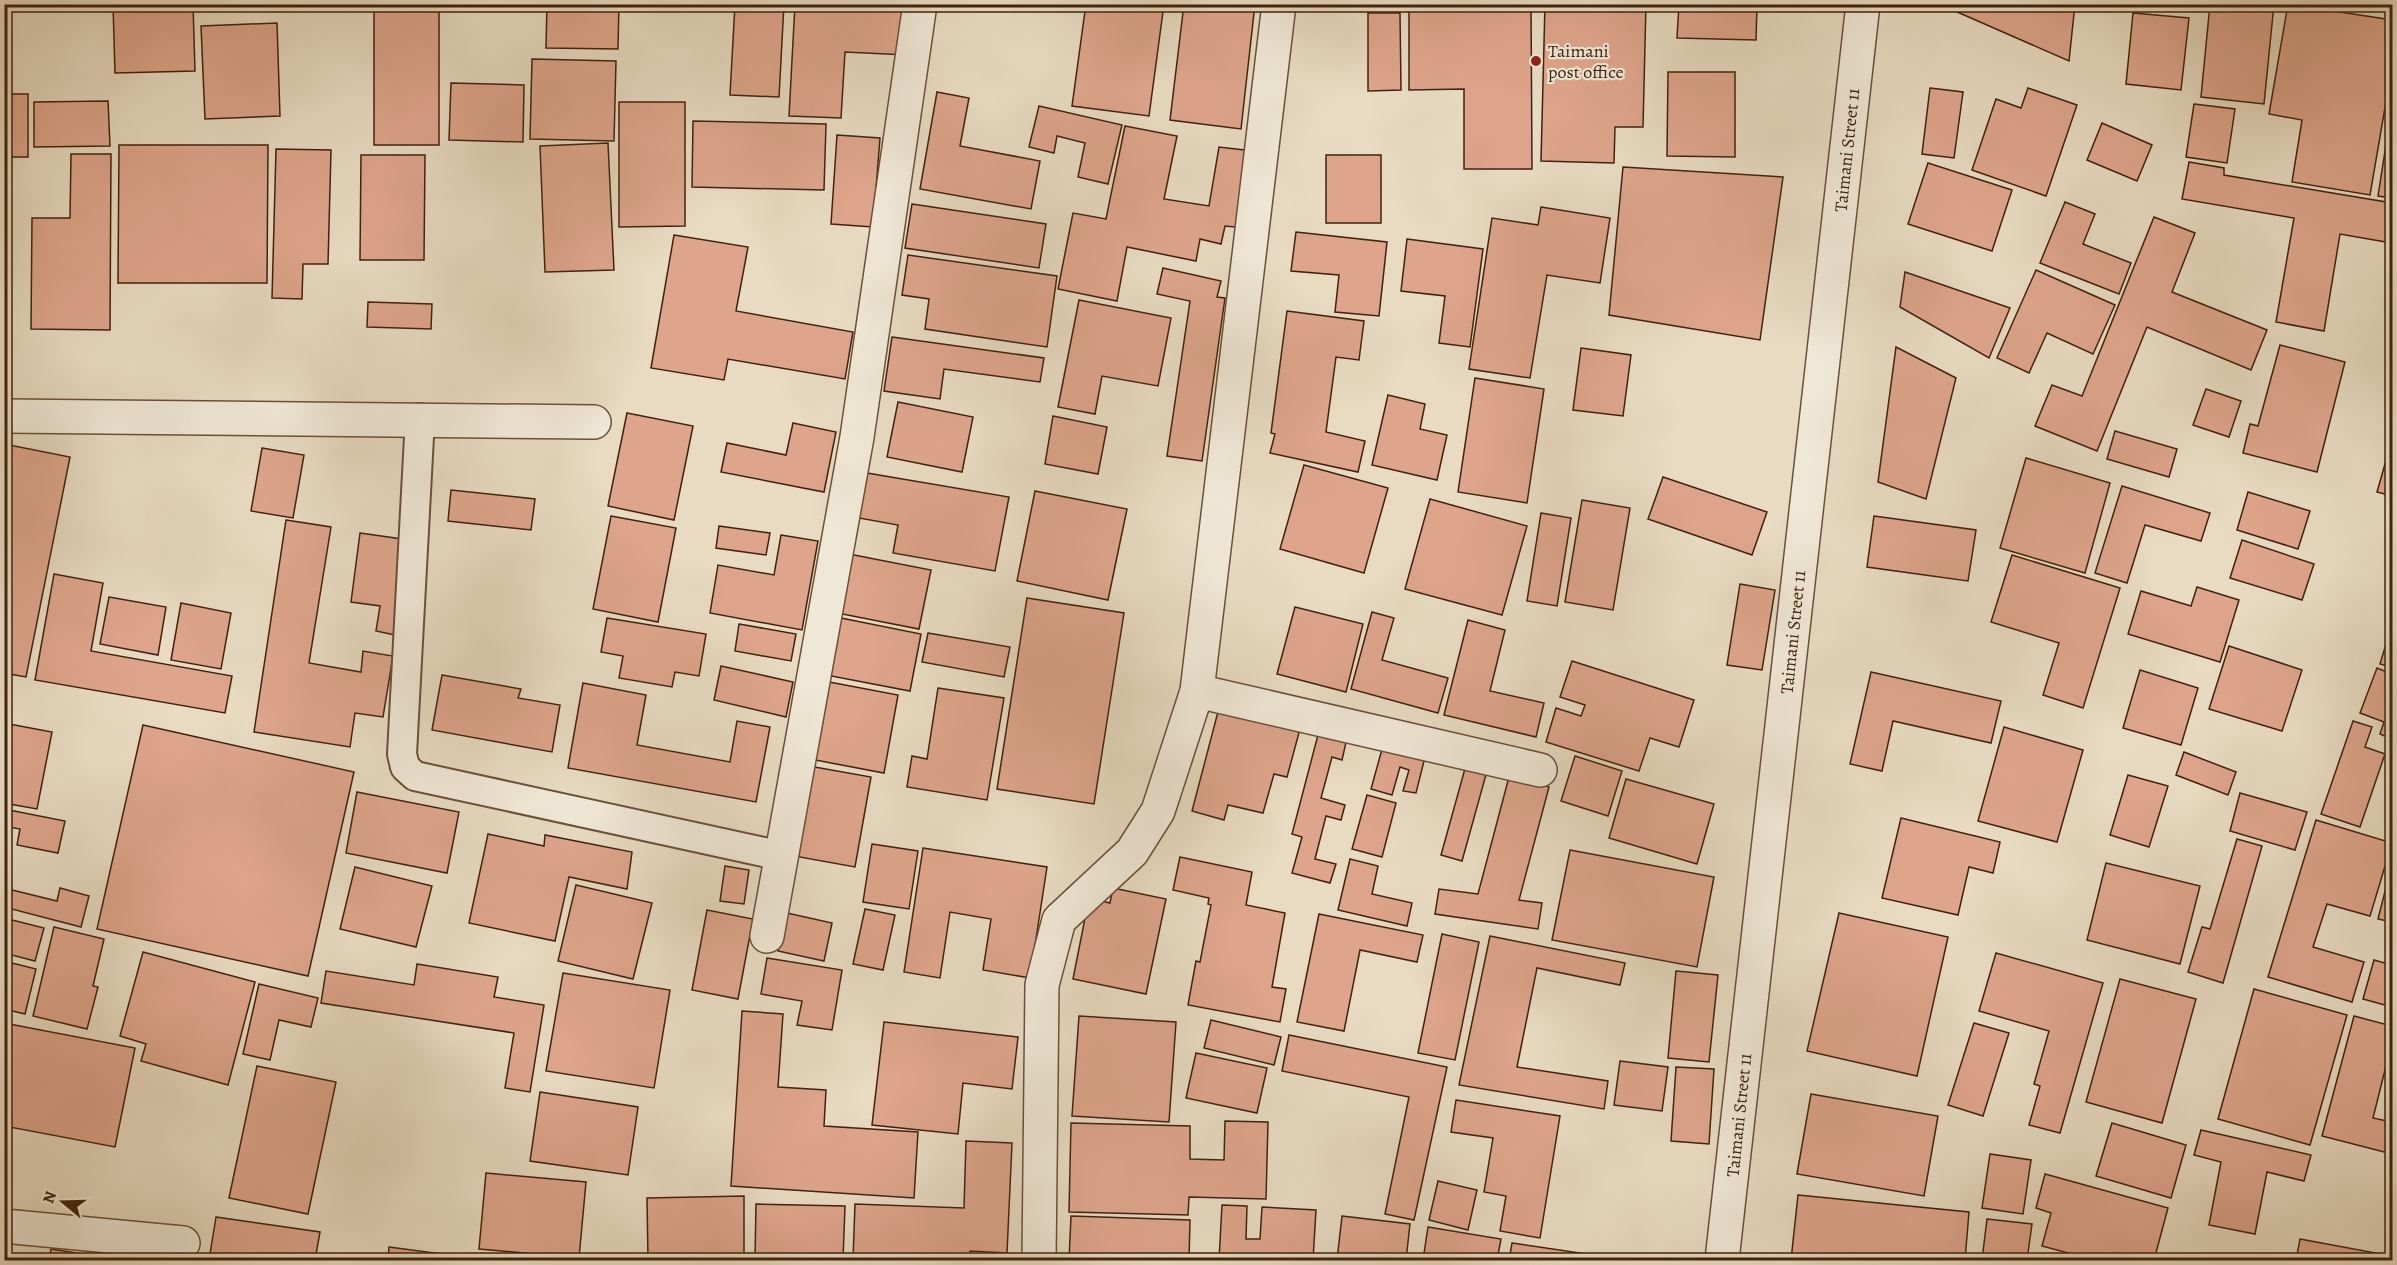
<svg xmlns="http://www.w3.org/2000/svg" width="2397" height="1265" font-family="Alegreya,serif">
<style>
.building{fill:#dea58c;stroke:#40220d;stroke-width:1.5}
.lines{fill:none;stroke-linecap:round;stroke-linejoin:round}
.lane-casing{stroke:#6a503a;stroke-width:32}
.street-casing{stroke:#6a503a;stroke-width:36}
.lane{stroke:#f0e8d7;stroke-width:28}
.street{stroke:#f0e8d7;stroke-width:33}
.poi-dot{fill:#8f2418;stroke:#f0e8d7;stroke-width:2}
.labels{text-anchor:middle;stroke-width:4.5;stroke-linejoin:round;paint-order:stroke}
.poi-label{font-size:18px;fill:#40220d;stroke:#f0e8d7;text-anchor:start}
.street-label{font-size:18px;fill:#40220d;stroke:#f0e8d7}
</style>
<rect width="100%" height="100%" fill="#e8dbc2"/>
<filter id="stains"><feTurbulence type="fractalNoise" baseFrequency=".00333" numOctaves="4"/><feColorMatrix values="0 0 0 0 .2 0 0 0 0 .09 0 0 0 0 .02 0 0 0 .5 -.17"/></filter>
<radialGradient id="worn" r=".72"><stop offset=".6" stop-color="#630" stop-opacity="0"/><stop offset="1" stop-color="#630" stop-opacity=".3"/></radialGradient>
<g class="building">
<rect x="4" y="4" width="6" height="87"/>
<polygon points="113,4 193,4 195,71 115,73"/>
<rect x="374" y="4" width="65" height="141"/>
<polygon points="547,4 619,4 618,49 546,48"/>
<polygon points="735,4 784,4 779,97 730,95"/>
<polygon points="795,4 910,4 907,55 845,52 841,118 789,116"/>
<polygon points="1086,4 1164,4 1149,116 1072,106"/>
<polygon points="1184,4 1255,4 1241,129 1170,120"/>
<polygon points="1327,4 1399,4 1400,8 1327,8"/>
<polygon points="1409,4 1531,4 1532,169 1464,169 1464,89 1409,90"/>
<polygon points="1545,4 1646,4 1643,127 1615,127 1614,163 1541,161"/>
<polygon points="1679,4 1757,4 1756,40 1677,38"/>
<polygon points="1939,4 2075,4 2069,61"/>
<polygon points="2210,4 2274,4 2264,104 2201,97"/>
<polygon points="2288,4 2392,20 2392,67 2370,195 2292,182 2302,120 2269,114"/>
<polygon points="2339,4 2392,4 2392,10"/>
<polygon points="1368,13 1400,13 1401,90 1368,91"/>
<polygon points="2133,13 2189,18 2181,90 2126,84"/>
<polygon points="277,23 280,116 205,119 201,26"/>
<polygon points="532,59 616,61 614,141 530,139"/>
<polygon points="1668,72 1735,72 1735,157 1667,156"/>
<polygon points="451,83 524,85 523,142 449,140"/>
<polygon points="1930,88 1963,92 1954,158 1922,154"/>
<polygon points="2028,88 2077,105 2046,196 1972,170 1996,99 2021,108"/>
<polygon points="937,92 969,98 960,146 1040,161 1031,209 920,189"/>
<rect x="4" y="94" width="24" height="63"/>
<polygon points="108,101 110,146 34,147 34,102"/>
<polygon points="619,102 685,102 685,226 619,227"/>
<polygon points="2194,104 2235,109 2227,163 2186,157"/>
<polygon points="1039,106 1122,125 1108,184 1078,177 1085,143 1057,136 1054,153 1029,147"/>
<polygon points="2392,106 2392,198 2378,196"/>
<polygon points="693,121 826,124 824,190 692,187"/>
<polygon points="2102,123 2152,145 2137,181 2087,160"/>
<polygon points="1125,126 1177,136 1164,199 1209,206 1219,147 1253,151 1245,228 1225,226 1221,244 1200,239 1196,261 1127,247 1117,301 1058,289 1073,213 1106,219"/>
<polygon points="837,135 880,138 873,227 831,224"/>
<polygon points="608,143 614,270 545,272 540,146"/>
<polygon points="119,145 268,145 267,283 118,283"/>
<polygon points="276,149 331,150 328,264 303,264 302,299 272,298"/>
<polygon points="71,154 111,154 110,330 31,329 32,218 70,218"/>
<polygon points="361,155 425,155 424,260 360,260"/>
<rect x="1326" y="155" width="55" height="68"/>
<polygon points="2189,162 2224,168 2224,175 2392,203 2392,243 2340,234 2324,331 2276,322 2294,218 2182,199"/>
<polygon points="1928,163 2012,190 1992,251 1908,224"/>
<polygon points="1623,167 1783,177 1760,340 1609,315"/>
<polygon points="2065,202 2095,214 2083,244 2131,263 2119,294 2040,263"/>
<polygon points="912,204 1046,224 1039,268 905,248"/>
<polygon points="1541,207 1610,218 1600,283 1547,275 1530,378 1469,369 1492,218 1538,225"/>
<polygon points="2154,217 2195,233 2172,292 2267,330 2251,370 2147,327 2097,451 2035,426 2052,385 2082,396"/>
<polygon points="1296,232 1387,242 1379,316 1335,312 1339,275 1291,271"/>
<polygon points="674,235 748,247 736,311 853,332 845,379 728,359 724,380 651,368"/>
<polygon points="1407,239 1483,249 1470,347 1439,343 1445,296 1401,291"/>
<polygon points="908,255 1057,276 1047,347 925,329 929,299 902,295"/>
<polygon points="1163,268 1221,281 1217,297 1225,298 1202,461 1167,456 1190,301 1157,294"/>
<polygon points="2036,270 2115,305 2093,354 2047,333 2029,373 1997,358"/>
<polygon points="1905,272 2010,308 1989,358 1900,307"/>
<polygon points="1079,300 1171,318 1158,386 1102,376 1095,414 1058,407"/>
<polygon points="368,302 432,304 431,329 367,327"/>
<polygon points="1287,311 1364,321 1359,360 1336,357 1326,432 1365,441 1358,472 1270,453 1275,434 1271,433"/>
<polygon points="892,337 1044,358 1040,382 944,369 940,399 884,391"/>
<polygon points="2280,345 2345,362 2317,472 2243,453 2250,424 2258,426"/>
<polygon points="1896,347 1956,378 1926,499 1878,482"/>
<polygon points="1581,348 1631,355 1623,416 1573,410"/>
<polygon points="1475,378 1544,389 1527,503 1458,492"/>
<polygon points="2206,389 2241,401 2229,437 2193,425"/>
<polygon points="1388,395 1425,404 1420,429 1447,435 1437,480 1372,465"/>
<polygon points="898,402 973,417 962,472 887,457"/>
<polygon points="627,413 693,426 674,520 608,506"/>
<polygon points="1053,416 1107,427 1098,474 1045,464"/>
<polygon points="793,423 836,432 824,492 721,472 727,443 786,455"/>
<polygon points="2115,431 2177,449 2169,477 2107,459"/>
<polygon points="4,444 70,457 26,677 4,673"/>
<polygon points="262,448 304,455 293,518 251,511"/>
<polygon points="2389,450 2392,451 2392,496 2377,492"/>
<polygon points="2026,458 2110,483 2085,573 2000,548"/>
<polygon points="1304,465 1388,488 1364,573 1280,549"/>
<polygon points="867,473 1009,497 995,571 893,553 898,525 859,518"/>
<polygon points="1663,477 1767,512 1752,555 1648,519"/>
<polygon points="2122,486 2210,513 2201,541 2145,525 2127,583 2095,573"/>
<polygon points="451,490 535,499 531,530 448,521"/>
<polygon points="1035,491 1127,509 1108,600 1017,581"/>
<polygon points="2248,492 2310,511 2298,549 2237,530"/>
<polygon points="1430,499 1527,526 1502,615 1405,589"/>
<polygon points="1582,500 1630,508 1613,610 1565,602"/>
<polygon points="1541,513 1571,518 1557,606 1527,601"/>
<polygon points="611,516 676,528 658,622 593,609"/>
<polygon points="1874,516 1976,530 1968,581 1867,567"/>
<polygon points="286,520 331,527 309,663 361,672 363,651 393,656 383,717 355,713 350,747 254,732"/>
<polygon points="719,526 770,533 766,555 716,548"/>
<polygon points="360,533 409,540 395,635 376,631 380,606 351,602"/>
<polygon points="781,535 818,541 802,630 710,613 718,565 774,575"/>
<polygon points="2242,540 2314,564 2302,600 2230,578"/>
<polygon points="849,554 931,570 919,629 837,613"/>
<polygon points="2012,555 2120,588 2083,708 2043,695 2059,643 1991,622"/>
<polygon points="54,574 103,583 91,651 232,676 225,713 35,680"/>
<polygon points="1740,584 1775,590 1762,670 1727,665"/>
<polygon points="2197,587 2239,600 2220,662 2128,634 2141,591 2191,606"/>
<polygon points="109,597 166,607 158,655 100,644"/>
<polygon points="1027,598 1124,613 1094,804 997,789"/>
<polygon points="181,603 231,613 221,669 171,660"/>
<polygon points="1295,607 1363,624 1346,692 1277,674"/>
<polygon points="1372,612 1394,618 1382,660 1448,678 1438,713 1351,689"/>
<polygon points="836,617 921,634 910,691 826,675"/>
<polygon points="607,618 706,634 699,676 675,672 672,687 619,678 623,656 601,652"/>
<polygon points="1468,620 1505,630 1490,691 1544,703 1536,737 1444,715"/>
<polygon points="739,624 796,634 791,661 735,651"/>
<polygon points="2392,624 2392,667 2380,664"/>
<polygon points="928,633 1010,647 1004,677 922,662"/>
<polygon points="2229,646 2302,670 2282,731 2209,709"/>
<polygon points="1572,661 1694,700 1679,747 1650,738 1639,771 1546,742 1556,708 1581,716 1585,705 1560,697"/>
<polygon points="721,666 793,682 786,717 714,700"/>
<polygon points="2377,668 2392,674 2392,739 2380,734 2384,722 2360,713"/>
<polygon points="2140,670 2198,688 2181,745 2123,728"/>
<polygon points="1871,672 2001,701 1991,743 1893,721 1882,771 1850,764"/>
<polygon points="442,675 521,689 518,698 560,705 552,752 432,730"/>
<polygon points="824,681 898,695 884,773 810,759"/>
<polygon points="583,683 646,695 637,745 730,762 737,721 770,727 756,802 568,768"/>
<polygon points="938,688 1004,698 987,800 907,787 912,756 927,759"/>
<polygon points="1219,708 1300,729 1287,777 1274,774 1263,813 1228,805 1224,820 1192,811"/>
<polygon points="2353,721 2372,727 2365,747 2385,754 2360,827 2321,814"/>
<polygon points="4,723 52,732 37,809 4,803"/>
<polygon points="143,725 354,772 308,976 97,929"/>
<polygon points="2004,727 2083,750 2057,842 1978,821"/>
<polygon points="1319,731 1347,738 1342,760 1332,757 1321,798 1345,805 1341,820 1326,816 1315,859 1336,864 1330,883 1292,873 1302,837 1292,834"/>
<polygon points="1384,742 1426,753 1416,793 1403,791 1409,770 1400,767 1392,795 1371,789"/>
<polygon points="2184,752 2236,772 2228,795 2176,775"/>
<polygon points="1575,756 1622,771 1608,816 1561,801"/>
<polygon points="1466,765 1487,771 1462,861 1441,855"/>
<polygon points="809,766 871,777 855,867 794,856"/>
<polygon points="2128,775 2168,786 2149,847 2110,835"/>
<polygon points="1509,777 1549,787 1519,900 1542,903 1538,929 1435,914 1439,889 1478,894"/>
<polygon points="1626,779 1714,804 1697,864 1609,838"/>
<polygon points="357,792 459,812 447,873 346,853"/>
<polygon points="2240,793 2307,812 2295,850 2230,831"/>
<polygon points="1367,795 1396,803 1382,857 1352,849"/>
<polygon points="4,809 65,821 58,853 17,845 20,829 4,826"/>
<polygon points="1901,818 2000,842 1993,873 1969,867 1958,915 1882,898"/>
<polygon points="2316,820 2392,843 2370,916 2327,904 2313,947 2364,962 2352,1002 2268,977"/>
<polygon points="488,834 544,846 545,835 632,852 627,889 569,877 555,941 469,923"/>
<polygon points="2237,839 2262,846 2223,983 2188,972 2202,927 2210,929"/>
<polygon points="872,844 918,851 909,909 863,902"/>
<polygon points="923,848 1047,867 1030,978 983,970 991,919 950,912 940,978 904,972"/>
<polygon points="1570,850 1714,877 1697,967 1552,940"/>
<polygon points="1180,857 1252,872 1246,905 1285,913 1272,987 1286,989 1280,1022 1188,1005 1196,961 1200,962 1211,905 1208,904 1209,898 1173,890"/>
<polygon points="1350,859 1378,866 1372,894 1412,903 1407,926 1338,910"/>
<polygon points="2106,863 2200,886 2180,964 2087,940"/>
<polygon points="2392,864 2392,922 2378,919"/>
<polygon points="725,866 749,870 744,904 720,901"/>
<polygon points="355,867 432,886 416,947 340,929"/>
<polygon points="576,885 652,903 633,979 558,961"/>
<polygon points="4,888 57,901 60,888 89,896 81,927 4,907"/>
<polygon points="1113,888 1166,899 1146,994 1073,979 1089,898 1110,903"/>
<polygon points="865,909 895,915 883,970 853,964"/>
<polygon points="707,910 753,919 738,999 692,990"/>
<polygon points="787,913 832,923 824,961 778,951"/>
<polygon points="1839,913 1948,937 1917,1076 1807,1051"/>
<polygon points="1319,914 1423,935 1417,962 1360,950 1344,1031 1297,1022"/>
<polygon points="4,918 44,928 35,961 4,953"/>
<polygon points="54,927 104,939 93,986 98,987 87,1029 33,1016"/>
<polygon points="1442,934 1479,942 1455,1060 1418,1053"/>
<polygon points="1490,936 1625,963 1620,985 1537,968 1517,1067 1608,1081 1604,1109 1459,1085"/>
<polygon points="143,952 255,982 228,1085 141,1061 146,1044 120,1036"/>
<polygon points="1996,953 2103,983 2060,1133 2029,1125 2040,1086 2034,1084 2049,1031 1979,1011"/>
<polygon points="767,958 842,970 832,1030 797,1025 802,1001 761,994"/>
<polygon points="2374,960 2392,965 2392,1007 2363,999"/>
<polygon points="4,961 36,969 25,1014 4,1009"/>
<polygon points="417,964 498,977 494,997 544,1005 530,1092 505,1088 514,1033 321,1003 326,971 414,985"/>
<polygon points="1676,971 1718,975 1709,1062 1668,1058"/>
<polygon points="563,973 670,990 654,1088 546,1071"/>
<polygon points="2120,979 2196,999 2162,1123 2086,1102"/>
<polygon points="259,984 318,998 311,1027 279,1020 270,1060 243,1054"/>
<polygon points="2254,989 2347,1015 2310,1145 2218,1119"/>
<polygon points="742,1011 783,1014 778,1087 826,1090 824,1126 918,1132 914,1198 731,1186"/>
<polygon points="1079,1016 1176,1022 1169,1122 1072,1116"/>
<polygon points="2354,1016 2392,1026 2392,1042 2373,1118 2392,1122 2392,1154 2322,1136"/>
<polygon points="1211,1020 1281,1037 1274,1065 1204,1048"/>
<polygon points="884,1022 1018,1037 1012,1089 963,1083 958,1134 872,1125"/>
<polygon points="4,1023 135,1048 115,1147 4,1126"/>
<polygon points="1974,1023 2009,1033 1983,1116 1948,1105"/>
<polygon points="1289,1035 1447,1067 1414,1220 1385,1214 1409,1097 1282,1071"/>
<polygon points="1196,1053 1267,1068 1257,1113 1186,1098"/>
<polygon points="1620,1061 1668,1067 1662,1111 1614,1105"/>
<polygon points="257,1066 336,1082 308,1214 229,1198"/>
<polygon points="1676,1067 1714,1069 1709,1144 1671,1141"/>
<polygon points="540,1092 638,1107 628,1175 530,1161"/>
<polygon points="1811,1094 1938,1116 1924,1196 1797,1174"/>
<polygon points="1456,1100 1560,1116 1540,1238 1500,1231 1506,1196 1484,1192 1493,1138 1451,1132"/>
<polygon points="1225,1121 1268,1122 1266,1199 1189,1197 1188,1215 1069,1212 1071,1123 1190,1126 1190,1159 1224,1160"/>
<polygon points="2112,1123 2186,1145 2171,1198 2096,1176"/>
<polygon points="2201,1130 2311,1155 2304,1181 2267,1172 2255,1234 2209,1225 2221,1162 2194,1155"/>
<polygon points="966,1141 1012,1143 1007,1253 970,1251 970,1260 853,1260 855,1204 964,1208"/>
<polygon points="1990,1154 2031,1160 2023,1214 1982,1208"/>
<polygon points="486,1173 586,1182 579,1258 479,1249"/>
<polygon points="2045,1174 2168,1208 2154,1260 2094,1260 2042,1246 2051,1213 2036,1208"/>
<polygon points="1438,1181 1477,1190 1468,1230 1429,1220"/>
<polygon points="1798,1195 1969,1212 1965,1260 1791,1260"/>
<polygon points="744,1196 744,1260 648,1260 647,1198"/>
<polygon points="756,1204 845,1206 843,1260 755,1260"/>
<polygon points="1222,1205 1247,1206 1246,1239 1260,1239 1262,1207 1316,1210 1313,1260 1219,1260"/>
<polygon points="1071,1216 1190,1220 1189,1260 1069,1260"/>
<polygon points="1342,1216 1410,1224 1406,1260 1337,1260"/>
<polygon points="216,1217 320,1232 315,1260 209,1260"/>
<polygon points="1987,1219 2032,1224 2027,1260 1982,1260"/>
<polygon points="1428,1227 1501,1239 1497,1260 1423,1260"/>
<polygon points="2300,1239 2392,1256 2392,1260 2296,1260"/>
<polygon points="1512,1243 1607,1257 1606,1260 1509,1260"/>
<polygon points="389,1247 473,1258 472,1260 388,1260"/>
<polygon points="51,1249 121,1260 49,1260"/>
</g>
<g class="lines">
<g class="lane-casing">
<polyline id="lane" points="420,418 402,754 405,767 415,776 782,856"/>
</g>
<g class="street-casing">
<g id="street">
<polyline points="4,416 594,422"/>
<polyline points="1197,691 1540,770"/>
<polyline points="767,936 857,437 920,4"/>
<polyline points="4,1226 183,1243"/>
<polyline points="1039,1260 1042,985 1059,920 1132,852 1158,811 1197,691 1279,4"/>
<polyline points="1722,1260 1863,4"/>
</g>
</g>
<use href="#lane" class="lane"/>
<use href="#street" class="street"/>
</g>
<circle class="poi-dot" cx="1536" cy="61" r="6"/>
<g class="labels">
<g class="poi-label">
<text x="1548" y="57">Taimani<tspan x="1548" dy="21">post office</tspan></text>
</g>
<g class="street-label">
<text transform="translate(1847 150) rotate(-84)" y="6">Taimani Street 11</text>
<text transform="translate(1793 632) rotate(-84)" y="6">Taimani Street 11</text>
<text transform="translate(1739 1115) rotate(-84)" y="6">Taimani Street 11</text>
</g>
</g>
<rect width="2397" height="1265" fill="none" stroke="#e8dbc2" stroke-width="24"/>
<rect x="6" y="6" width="2385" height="1253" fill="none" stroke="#40220d" stroke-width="3"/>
<rect x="12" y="12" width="2373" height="1241" fill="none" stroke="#40220d" stroke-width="1.5"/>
<g transform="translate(63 1202) rotate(289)" stroke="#f0e8d7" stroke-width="4.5" paint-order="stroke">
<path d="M0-4.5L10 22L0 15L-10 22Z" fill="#40220d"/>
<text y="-9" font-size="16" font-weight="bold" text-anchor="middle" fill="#40220d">N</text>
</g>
<rect width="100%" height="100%" filter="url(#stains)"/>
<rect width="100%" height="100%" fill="url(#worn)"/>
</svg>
